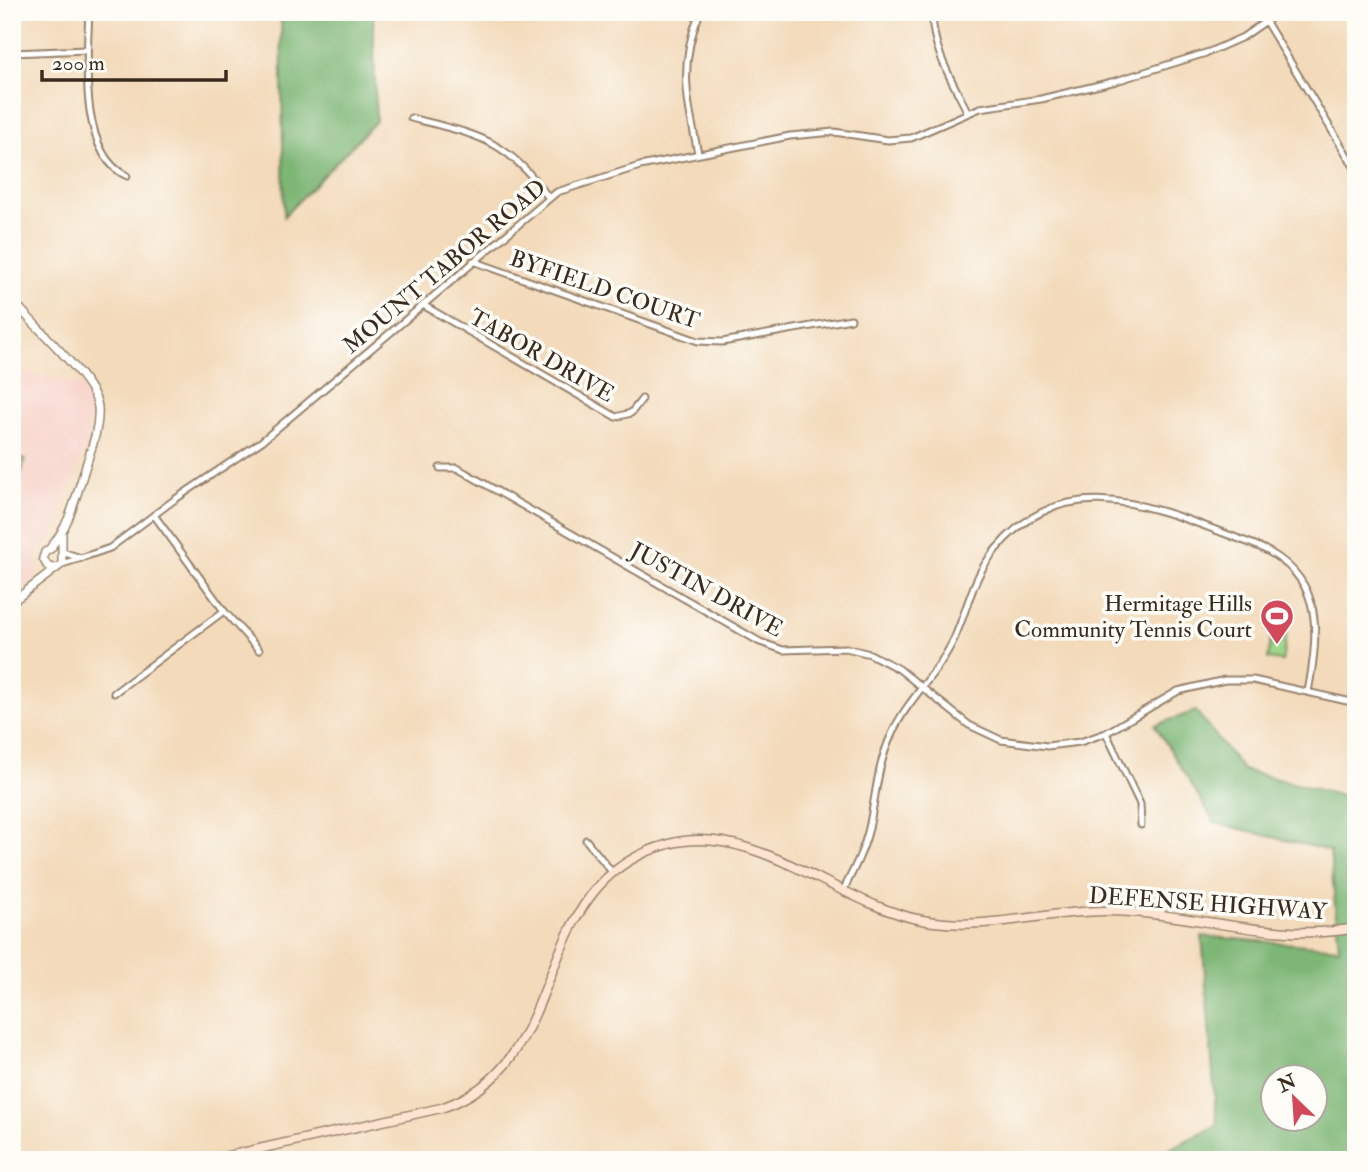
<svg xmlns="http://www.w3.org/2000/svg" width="1368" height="1172" font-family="'IM FELL Double Pica',serif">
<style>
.built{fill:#f7d1c7}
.green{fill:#9cd588;stroke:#6c8053;stroke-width:2}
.forest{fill:#7db674;stroke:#5c7049;stroke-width:2;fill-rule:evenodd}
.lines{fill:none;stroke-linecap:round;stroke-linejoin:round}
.minor-casing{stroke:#97826c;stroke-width:9}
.tertiary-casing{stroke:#97826c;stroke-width:10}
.secondary-casing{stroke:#97826c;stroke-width:11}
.minor{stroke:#fff;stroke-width:5}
.tertiary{stroke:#fff;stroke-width:7}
.secondary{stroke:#fde4d1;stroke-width:8}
.labels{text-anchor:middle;stroke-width:7;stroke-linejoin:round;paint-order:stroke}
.street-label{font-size:23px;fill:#3b2a1e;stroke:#fdfcf7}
.poi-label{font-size:23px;fill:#3b2a1e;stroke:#fdfcf7;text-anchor:end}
</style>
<rect width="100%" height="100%" fill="#fdfcf7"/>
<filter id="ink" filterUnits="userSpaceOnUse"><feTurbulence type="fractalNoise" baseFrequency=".0143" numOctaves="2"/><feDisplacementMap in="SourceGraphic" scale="14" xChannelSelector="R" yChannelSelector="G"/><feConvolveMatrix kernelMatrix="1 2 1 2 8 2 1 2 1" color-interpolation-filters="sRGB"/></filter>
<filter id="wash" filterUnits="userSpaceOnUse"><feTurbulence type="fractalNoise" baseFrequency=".00686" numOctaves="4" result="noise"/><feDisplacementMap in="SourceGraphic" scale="28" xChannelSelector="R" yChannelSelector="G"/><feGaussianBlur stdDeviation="1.57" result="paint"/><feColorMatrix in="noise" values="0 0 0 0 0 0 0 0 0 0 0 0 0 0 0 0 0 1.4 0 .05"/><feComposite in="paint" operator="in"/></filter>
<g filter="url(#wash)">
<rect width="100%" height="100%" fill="#f3daba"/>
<polygon class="built" points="12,369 83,386 90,401 92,416 88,439 50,539 37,548 37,578 12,597"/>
<g class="green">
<polygon points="12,456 25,460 12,505"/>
<polygon points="1272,629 1287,632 1282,661 1268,659"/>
</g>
<g class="forest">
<polygon points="281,12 373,12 376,121 284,216"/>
<path d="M1196,711L1243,770L1342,796L1356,794V1053L1348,1058L1356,1074V1160H1148L1217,1125L1202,936L1339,948L1330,851L1215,823L1155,725ZM1274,1078H1316V1120H1274Z"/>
</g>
</g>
<g filter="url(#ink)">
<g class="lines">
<g class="minor-casing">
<g id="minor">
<path d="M89,12C87,56 78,154 127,176"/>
<path d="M932,12C932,50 952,80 968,113"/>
<polyline points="1266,22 1356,170"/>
<polyline points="12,53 87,50"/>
<path d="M411,118C477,135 506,138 548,197"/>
<path d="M698,153C687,99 678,65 700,12"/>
<polyline points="473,261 698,341 722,342 851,319"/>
<polyline points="423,305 616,417 631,413 642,399"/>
<polyline points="440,468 457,468 760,642 783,650 846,648 870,654 899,669 969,725 1001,740 1047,746 1080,742 1106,733 1178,691 1225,680 1253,680 1356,703"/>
<polyline points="154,515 224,611 259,650"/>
<polyline points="81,558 110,548 174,500 262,441 557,192 640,166 790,136 834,132 888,140 911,138 980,108 1041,99 1116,81 1209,52 1243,37 1279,12"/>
<polyline points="62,564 81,558 62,552"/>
<polyline points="114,693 224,611"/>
<polyline points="1106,733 1140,804 1141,825"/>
<polyline points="586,840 612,872"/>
<path d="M843,891C853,871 864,850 869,828C876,796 877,766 891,736C906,700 938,674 954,639C966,613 971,585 987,561C1059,459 1158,509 1250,543C1324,571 1320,627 1308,692"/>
</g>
</g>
<g class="tertiary-casing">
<g id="tertiary">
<path d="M12,299C32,325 95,379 98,407C100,430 89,454 83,475C75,501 68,528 50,548"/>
<polyline points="52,548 45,552 43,558 48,567 55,568"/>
<polyline points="12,602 62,564 62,534"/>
</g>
</g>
<g class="secondary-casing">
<path id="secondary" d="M210,1160L441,1108C577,1063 523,883 669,844C754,821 840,905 922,920C985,932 1043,911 1104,911C1188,911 1272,944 1356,928"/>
</g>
<use href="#minor" class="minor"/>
<use href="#tertiary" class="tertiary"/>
<use href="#secondary" class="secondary"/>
</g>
</g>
<defs>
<g id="stadium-pin" transform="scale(1.75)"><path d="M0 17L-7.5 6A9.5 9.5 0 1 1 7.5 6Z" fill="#d1495b" stroke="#fdfcf7"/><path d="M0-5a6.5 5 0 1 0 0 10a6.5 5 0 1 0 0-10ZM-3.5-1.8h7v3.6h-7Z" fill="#fff"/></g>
</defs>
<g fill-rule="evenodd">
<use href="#stadium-pin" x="1277" y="616"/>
</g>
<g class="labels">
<g class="street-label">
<text transform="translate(444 266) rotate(-40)" y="8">MOUNT TABOR ROAD</text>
<text transform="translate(605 289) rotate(19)" y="8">BYFIELD COURT</text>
<text transform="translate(542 355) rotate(30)" y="8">TABOR DRIVE</text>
<text transform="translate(707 589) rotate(29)" y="8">JUSTIN DRIVE</text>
<text transform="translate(1208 903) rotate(4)" y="8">DEFENSE HIGHWAY</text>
</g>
<g class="poi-label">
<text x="1252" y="611">Hermitage Hills<tspan x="1252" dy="26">Community Tennis Court</tspan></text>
</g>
</g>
<rect width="1368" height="1172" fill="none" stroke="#fdfcf7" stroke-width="42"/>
<g transform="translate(1294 1098) rotate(335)"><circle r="33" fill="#fdfcf7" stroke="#afa8a0" stroke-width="2"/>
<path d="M0-5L12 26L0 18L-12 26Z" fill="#d1495b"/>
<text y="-10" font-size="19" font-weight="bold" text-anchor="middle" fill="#3b2a1e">N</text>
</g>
<path d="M42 70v10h184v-10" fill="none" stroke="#3b2a1e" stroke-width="3.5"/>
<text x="52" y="70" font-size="21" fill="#3b2a1e" stroke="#fdfcf7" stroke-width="5" paint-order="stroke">200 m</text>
</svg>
